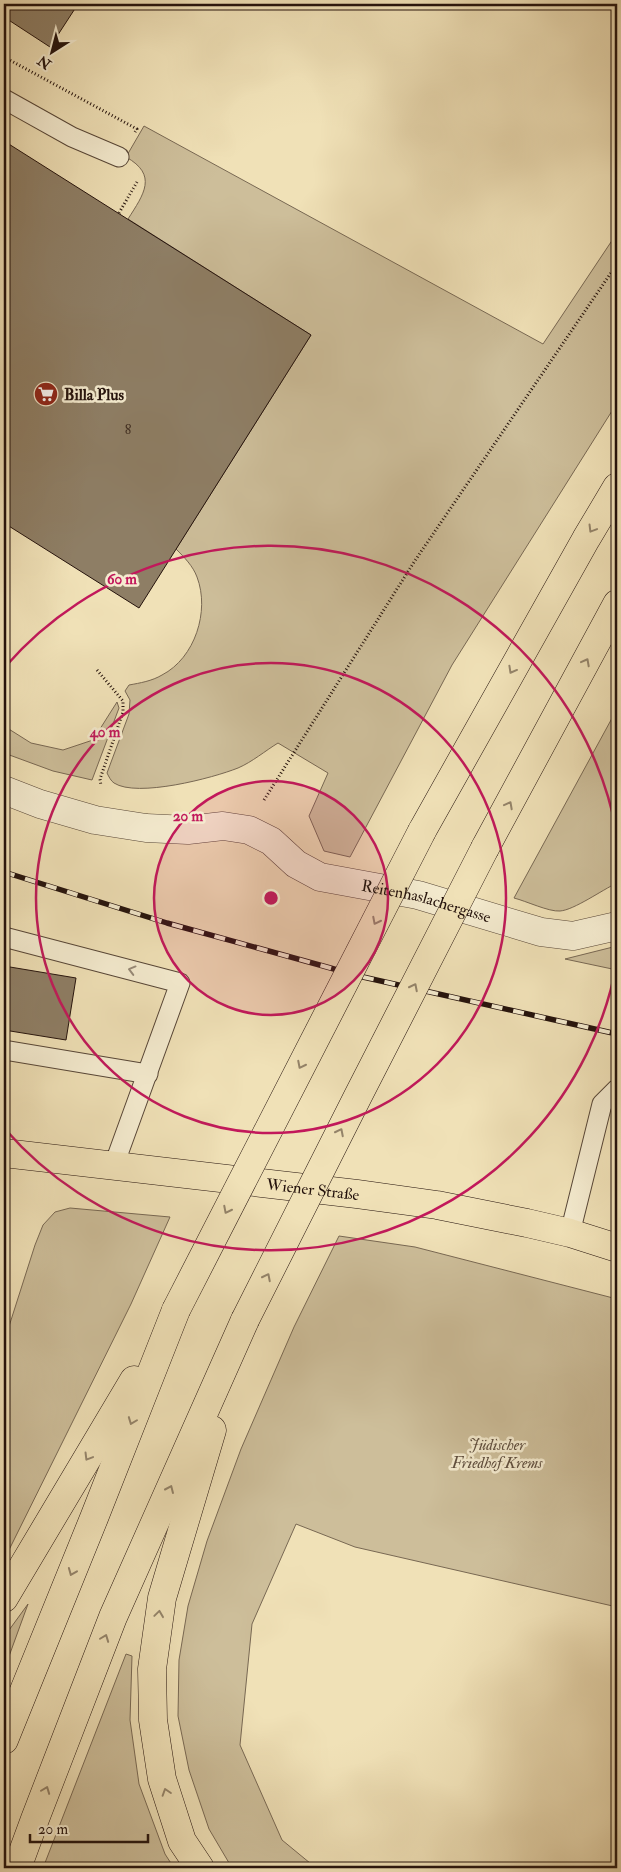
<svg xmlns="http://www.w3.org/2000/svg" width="621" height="1872" font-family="'IM FELL Double Pica',serif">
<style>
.green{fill:#cdbe9a;stroke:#786853}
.building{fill:#8e7e65;stroke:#24120c}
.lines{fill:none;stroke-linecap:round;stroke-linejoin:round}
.service-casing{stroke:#574637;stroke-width:21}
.minor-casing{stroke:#574637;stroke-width:29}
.primary-casing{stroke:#24120c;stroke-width:29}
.path{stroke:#24120c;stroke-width:3;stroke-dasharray:1 2.5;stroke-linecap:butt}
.service{stroke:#f5ecd0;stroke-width:19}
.minor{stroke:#f5ecd0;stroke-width:28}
.primary{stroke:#f0e1b7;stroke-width:28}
.rail-casing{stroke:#24120c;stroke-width:5.5}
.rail{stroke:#f5ecd0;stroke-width:4;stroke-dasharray:11;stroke-linecap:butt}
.primary-bridge-casing{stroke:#24120c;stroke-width:29;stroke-linecap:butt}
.primary-bridge{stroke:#f0e1b7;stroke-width:28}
.oneway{stroke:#94846a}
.oneway2{stroke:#978a78}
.ring{fill:none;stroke:#c2185b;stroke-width:2.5}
.labels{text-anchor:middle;stroke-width:5;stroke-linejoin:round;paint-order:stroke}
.number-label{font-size:14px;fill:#3e2d22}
.poi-label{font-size:16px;font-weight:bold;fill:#24120c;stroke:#f5ecd0;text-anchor:start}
.street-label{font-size:16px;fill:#24120c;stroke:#f5ecd0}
.park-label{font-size:16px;font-style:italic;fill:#5f4e3e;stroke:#f5ecd0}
.centre{fill:#c2185b;stroke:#f5ecd0;stroke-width:2.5}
.ring-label{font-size:15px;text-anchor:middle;font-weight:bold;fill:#c2185b;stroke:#f5ecd0;stroke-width:5;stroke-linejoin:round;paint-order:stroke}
</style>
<rect width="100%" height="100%" fill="#f0e1b7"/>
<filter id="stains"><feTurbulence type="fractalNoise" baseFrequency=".004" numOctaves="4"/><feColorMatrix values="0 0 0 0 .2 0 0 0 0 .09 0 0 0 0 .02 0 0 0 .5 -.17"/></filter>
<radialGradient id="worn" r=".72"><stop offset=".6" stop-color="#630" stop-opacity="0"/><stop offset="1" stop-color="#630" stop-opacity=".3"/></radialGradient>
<g class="green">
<path d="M144,126L543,344L617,233V403L452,665L350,857L324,851L309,816L328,773L278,743C265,751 252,762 238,768C213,778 137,798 114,783C111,781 109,777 107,773L129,714L130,700L125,691L129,685C140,683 152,681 162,675C195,658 210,611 197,577C193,566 184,557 176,549L311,335L128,219C144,194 158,175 126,157Z"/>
<polygon points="117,702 119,708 92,780 53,771 4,753 4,726 31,743 63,750 93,740"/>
<path d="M617,709V883C602,890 574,910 560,911C549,912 526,901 514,898Z"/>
<polygon points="617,946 617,970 565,959"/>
<polygon points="70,1208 170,1217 131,1304 4,1560 4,1342 35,1245 43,1225 55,1212"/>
<polygon points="339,1236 415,1247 617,1299 617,1607 355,1547 296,1524 252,1624 240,1745 282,1840 316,1868 232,1868 209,1829 189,1770 178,1716 179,1660 188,1606 207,1541 241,1449 294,1327"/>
<polygon points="28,1604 4,1670 4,1637"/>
<polygon points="126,1654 132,1656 130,1720 139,1784 165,1854 174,1868 43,1868"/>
</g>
<g class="building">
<polygon points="4,4 78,4 50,47 4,17"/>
<polygon points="4,141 311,335 139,608 4,523"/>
<polygon points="4,966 76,978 66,1040 4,1030"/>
</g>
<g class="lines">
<g class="service-casing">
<g id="service">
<polyline points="4,99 72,137 119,157"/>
<polyline points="4,937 180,983 114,1165"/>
<polyline points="4,1050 148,1074"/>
<polyline points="570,1233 602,1104 617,1089"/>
</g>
</g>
<g class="minor-casing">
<g id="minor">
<path id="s1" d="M4,790L40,804L95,820L146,828L188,830L223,826L249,830L271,841L296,864L320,877L418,895L541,932L573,936L617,926"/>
</g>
</g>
<g class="primary-casing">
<g id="primary">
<polyline points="422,831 586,539 617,487"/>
<polyline points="485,848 617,604"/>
<path id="s2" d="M4,1153L357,1194L437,1205L527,1223L570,1233L617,1248"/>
<polyline points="4,1598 134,1380"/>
<polyline points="4,1740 94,1518 176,1310"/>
<polyline points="17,1868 35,1819 113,1617 245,1320"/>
<polyline points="200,1868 182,1841 162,1779 153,1720 152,1669 162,1598 212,1430"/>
</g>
</g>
<g class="path">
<polyline points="4,57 137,129 135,132"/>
<polyline points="119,213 137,182"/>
<polyline points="97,670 123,701 123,712 100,779 101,786"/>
<polyline points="264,800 414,562 617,264"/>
</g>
<use href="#service" class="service"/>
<use href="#minor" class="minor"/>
<use href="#primary" class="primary"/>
<g class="rail-casing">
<polyline id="rail" points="4,872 167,923 363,977 617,1034"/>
</g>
<use href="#rail" class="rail"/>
<g class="primary-bridge-casing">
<g id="primary-bridge">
<polyline points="176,1310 422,831"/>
<polyline points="245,1320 358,1096 485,848"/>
</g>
</g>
<use href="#primary-bridge" class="primary-bridge"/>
</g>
<defs><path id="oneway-chevron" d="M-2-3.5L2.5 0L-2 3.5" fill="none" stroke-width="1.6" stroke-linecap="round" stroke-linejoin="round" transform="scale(1.25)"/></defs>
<g class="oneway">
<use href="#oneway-chevron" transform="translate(592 529) rotate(121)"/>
<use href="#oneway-chevron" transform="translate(586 662) rotate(-62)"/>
<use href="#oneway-chevron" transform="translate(512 670) rotate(119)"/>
<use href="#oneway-chevron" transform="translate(509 805) rotate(-62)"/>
<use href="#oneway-chevron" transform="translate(376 921) rotate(117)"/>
<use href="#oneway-chevron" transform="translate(414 987) rotate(-63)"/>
<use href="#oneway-chevron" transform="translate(301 1065) rotate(117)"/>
<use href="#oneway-chevron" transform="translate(340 1132) rotate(-63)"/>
<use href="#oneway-chevron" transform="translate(227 1210) rotate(117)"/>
<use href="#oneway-chevron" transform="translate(267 1277) rotate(-63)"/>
<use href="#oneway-chevron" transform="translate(132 1421) rotate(111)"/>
<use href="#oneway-chevron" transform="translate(88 1457) rotate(121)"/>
<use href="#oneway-chevron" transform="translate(170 1489) rotate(-66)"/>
<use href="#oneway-chevron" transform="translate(72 1572) rotate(112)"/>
<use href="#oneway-chevron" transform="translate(159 1614) rotate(-82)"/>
<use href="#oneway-chevron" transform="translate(105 1638) rotate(-69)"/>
<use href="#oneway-chevron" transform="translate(46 1790) rotate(-69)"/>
<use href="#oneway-chevron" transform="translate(166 1792) rotate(-108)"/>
</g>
<use class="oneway2" href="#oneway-chevron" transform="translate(132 970) rotate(-165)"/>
<circle cx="271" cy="898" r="117" fill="#c2185b" fill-opacity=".12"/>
<g class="ring">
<circle cx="271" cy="898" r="117"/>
<circle cx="271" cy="898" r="235"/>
<path d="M617 962A352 352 0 0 1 5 1129M5 667A352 352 0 0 1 617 834"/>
</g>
<defs>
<g id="supermarket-disc" transform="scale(1.25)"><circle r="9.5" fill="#8f2418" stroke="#f5ecd0"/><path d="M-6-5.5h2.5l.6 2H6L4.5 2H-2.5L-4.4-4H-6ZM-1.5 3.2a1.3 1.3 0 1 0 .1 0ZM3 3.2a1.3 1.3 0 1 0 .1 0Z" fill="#fff"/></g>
</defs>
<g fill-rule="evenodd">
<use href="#supermarket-disc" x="46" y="394"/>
</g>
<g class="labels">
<g class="number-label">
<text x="128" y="434">8</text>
</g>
<g class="poi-label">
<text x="64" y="400">Billa Plus</text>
</g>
<g class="street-label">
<text dy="6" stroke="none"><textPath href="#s1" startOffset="446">Reitenhaslachergasse</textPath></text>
<text dy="6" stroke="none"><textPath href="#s2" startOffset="311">Wiener Straße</textPath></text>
</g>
<g class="park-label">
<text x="497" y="1450">Jüdischer<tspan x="497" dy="18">Friedhof Krems</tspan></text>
</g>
</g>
<circle cx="271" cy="898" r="8" class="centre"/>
<g class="ring-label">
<text x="122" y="584">60 m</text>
<text x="105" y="737">40 m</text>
<text x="188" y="821">20 m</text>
</g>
<rect width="621" height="1872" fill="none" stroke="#f0e1b7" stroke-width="20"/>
<rect x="5" y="5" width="611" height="1862" fill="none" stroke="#24120c" stroke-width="2.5"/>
<rect x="10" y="10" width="601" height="1852" fill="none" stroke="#24120c"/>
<g transform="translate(52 52) rotate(216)" stroke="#f5ecd0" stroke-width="4" paint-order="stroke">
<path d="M0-4L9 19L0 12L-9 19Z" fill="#24120c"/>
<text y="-8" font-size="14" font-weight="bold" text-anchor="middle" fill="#24120c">N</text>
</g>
<path d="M30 1834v8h118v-8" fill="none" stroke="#24120c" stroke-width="2.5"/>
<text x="38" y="1834" font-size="15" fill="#24120c" stroke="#f5ecd0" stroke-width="4" paint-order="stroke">20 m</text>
<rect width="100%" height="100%" filter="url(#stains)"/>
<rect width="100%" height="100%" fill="url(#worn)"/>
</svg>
